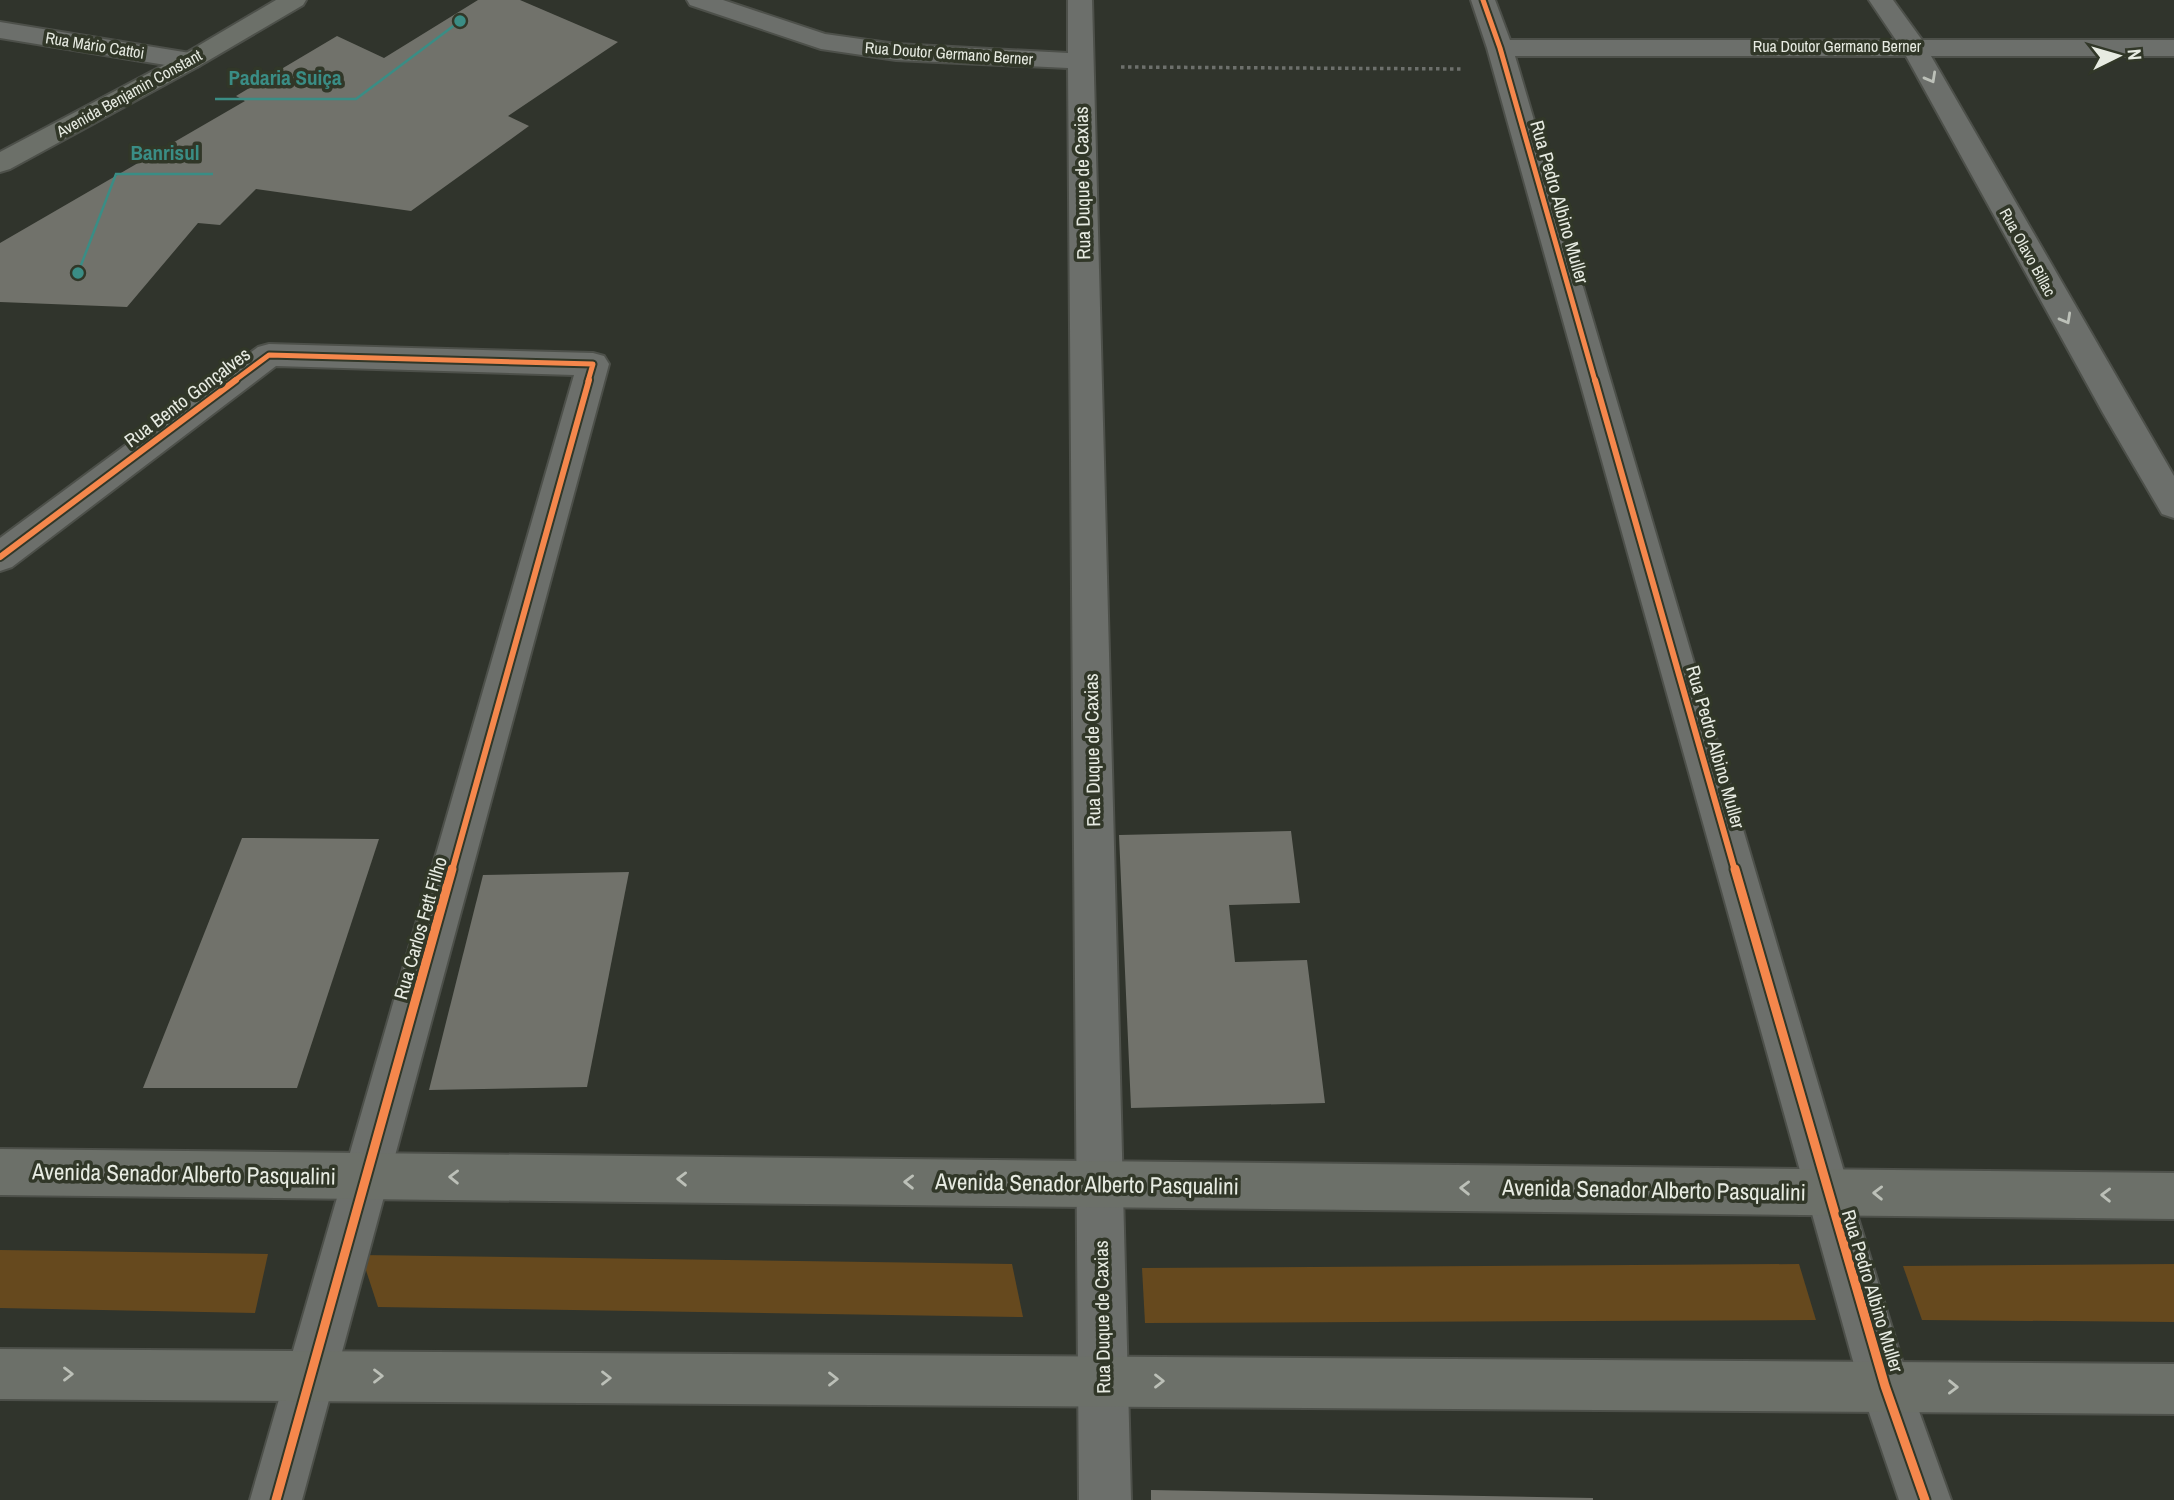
<svg xmlns="http://www.w3.org/2000/svg" width="2174" height="1500" font-family="'Archivo Narrow',sans-serif">
<style>
.green{fill:#66491e}
.building{fill:#71726b}
.lines{fill:none;stroke-linecap:round;stroke-linejoin:round}
.minor-casing{stroke:#4d504a;stroke-width:4}
.major-casing{stroke:#4d504a;stroke-width:4}
.path{stroke:#6d706c;stroke-width:3.5;stroke-dasharray:3.5 3.5;stroke-linecap:butt}
.minor{fill:#6c6f6b;fill-rule:evenodd}
.major{fill:#6c7069;fill-rule:evenodd}
.cycleway-far2-casing{stroke:#313728;stroke-width:9}
.cycleway-far1-casing{stroke:#313728;stroke-width:10}
.cycleway-casing{stroke:#313728;stroke-width:13}
.cycleway-far2{stroke:#f5874c;stroke-width:5}
.cycleway-far1{stroke:#f5874c;stroke-width:6}
.cycleway{stroke:#f5874c;stroke-width:9}
.oneway{stroke:#bcc0b8}
.labels{text-anchor:middle;stroke-width:7;stroke-linejoin:round;paint-order:stroke}
.far-street-label{font-size:16px;fill:#e7ebe2;stroke:#313728}
.street-label{font-size:19px;fill:#e7ebe2;stroke:#313728}
.near-street-label{font-size:23px;fill:#e7ebe2;stroke:#313728}
.leader{fill:none;stroke:#3a8d85;stroke-width:2.5}
.callout-dot{fill:#3a8d85;stroke:#313728;stroke-width:2.5}
.callout-label{font-size:21px;text-anchor:middle;font-weight:bold;fill:#3a8d85;stroke:#313728;stroke-width:7;stroke-linejoin:round;paint-order:stroke}
</style>
<rect width="100%" height="100%" fill="#30342c"/>
<g class="green">
<polygon points="0,1250 268,1254 255,1313 0,1308"/>
<polygon points="361,1255 1012,1264 1023,1317 378,1307"/>
<polygon points="1799,1264 1816,1320 1145,1323 1142,1268"/>
<polygon points="2174,1264 2174,1322 1922,1320 1903,1266"/>
</g>
<g class="building">
<polygon points="478,0 520,0 618,42 508,116 529,126 411,211 256,189 220,225 198,223 127,307 0,302 0,243 245,101 236,96 337,36 384,58"/>
<polygon points="1291,831 1300,903 1229,905 1235,962 1307,960 1325,1103 1131,1108 1119,835"/>
<polygon points="242,838 379,839 297,1088 143,1088"/>
<polygon points="629,872 587,1087 429,1090 483,875"/>
<polygon points="1151,1490 1593,1498 1593,1500 1151,1500"/>
</g>
<g class="lines">
<g class="minor-casing">
<g id="minor">
<polygon points="687,0 723,0 825,34 896,44 1068,53 1068,0 1092,0 1131,1500 1079,1500 1068,68 896,60 821,49 690,5"/>
<polygon points="1471,0 1495,0 1510,40 1896,40 1869,0 1893,0 1922,40 2174,40 2174,56 1931,56 2174,476 2174,518 2162,514 2103,413 1906,56 1515,56 1850,1192 1910,1386 1951,1500 1899,1500 1860,1386 1487,48"/>
<polygon points="0,22 190,53 199,56 203,61 199,66 190,69 0,38"/>
<polygon points="269,344 593,353 604,356 609,364 302,1500 250,1500 574,375 276,366 12,567 0,571 0,538 258,347"/>
</g>
</g>
<g class="major-casing">
<g id="major">
<polygon points="276,0 306,0 303,5 199,66 10,169 0,172 0,152 181,56"/>
<polygon points="0,1149 2174,1173 2174,1219 0,1195"/>
<polygon points="0,1349 2174,1364 2174,1414 0,1399"/>
</g>
</g>
<polyline class="path" points="1121,67 1463,69"/>
<use href="#minor" class="minor"/>
<use href="#major" class="major"/>
<g class="cycleway-far2-casing">
<g id="cycleway-far2">
<polyline points="1483,0 1500,48 1595,381"/>
<polyline points="234,381 269,355 593,364 588,381"/>
</g>
</g>
<g class="cycleway-far1-casing">
<g id="cycleway-far1">
<polyline points="1595,380 1735,871"/>
<polyline points="0,557 236,380"/>
<polyline points="452,871 589,380"/>
</g>
</g>
<g class="cycleway-casing">
<g id="cycleway">
<polyline points="1735,869 1885,1386 1925,1500"/>
<polyline points="276,1500 452,869"/>
</g>
</g>
<use href="#cycleway-far2" class="cycleway-far2"/>
<use href="#cycleway-far1" class="cycleway-far1"/>
<use href="#cycleway" class="cycleway"/>
</g>
<defs><path id="oneway-chevron" d="M-2-3.5L2.5 0L-2 3.5" fill="none" stroke-width="1.6" stroke-linecap="round" stroke-linejoin="round" transform="scale(1.75)"/></defs>
<g class="oneway">
<use href="#oneway-chevron" transform="translate(1931 78) rotate(61)"/>
<use href="#oneway-chevron" transform="translate(2066 319) rotate(61)"/>
<use href="#oneway-chevron" transform="translate(454 1177) rotate(-179)"/>
<use href="#oneway-chevron" transform="translate(682 1179) rotate(-179)"/>
<use href="#oneway-chevron" transform="translate(909 1182) rotate(-179)"/>
<use href="#oneway-chevron" transform="translate(1465 1188) rotate(-179)"/>
<use href="#oneway-chevron" transform="translate(1878 1193) rotate(-179)"/>
<use href="#oneway-chevron" transform="translate(2106 1195) rotate(-179)"/>
<use href="#oneway-chevron" transform="translate(68 1374)"/>
<use href="#oneway-chevron" transform="translate(378 1376)"/>
<use href="#oneway-chevron" transform="translate(606 1378)"/>
<use href="#oneway-chevron" transform="translate(833 1379)"/>
<use href="#oneway-chevron" transform="translate(1159 1381)"/>
<use href="#oneway-chevron" transform="translate(1953 1387) rotate(1)"/>
</g>
<g class="labels">
<g class="far-street-label">
<text transform="translate(95 45) rotate(9)" y="6">Rua Mário Cattoi</text>
<text x="1837" y="52">Rua Doutor Germano Berner</text>
<text transform="translate(949 53) rotate(4)" y="6">Rua Doutor Germano Berner</text>
<text transform="translate(129 93) rotate(-29)" y="6">Avenida Benjamin Constant</text>
<text transform="translate(2028 252) rotate(61)" y="6">Rua Olavo Billac</text>
</g>
<g class="street-label">
<text transform="translate(1082 183) rotate(-91)" y="7">Rua Duque de Caxias</text>
<text transform="translate(1560 202) rotate(74)" y="7">Rua Pedro Albino Muller</text>
<text transform="translate(187 397) rotate(-37)" y="7">Rua Bento Gonçalves</text>
<text transform="translate(1716 747) rotate(74)" y="7">Rua Pedro Albino Muller</text>
<text transform="translate(1092 750) rotate(-91)" y="7">Rua Duque de Caxias</text>
<text transform="translate(420 928) rotate(-74)" y="7">Rua Carlos Fett Filho</text>
<text transform="translate(1873 1291) rotate(73)" y="7">Rua Pedro Albino Muller</text>
<text transform="translate(1102 1317) rotate(-91)" y="7">Rua Duque de Caxias</text>
</g>
<g class="near-street-label">
<text transform="translate(184 1174) rotate(1)" y="8">Avenida Senador Alberto Pasqualini</text>
<text transform="translate(1087 1184) rotate(1)" y="8">Avenida Senador Alberto Pasqualini</text>
<text transform="translate(1654 1190) rotate(1)" y="8">Avenida Senador Alberto Pasqualini</text>
</g>
</g>
<path class="leader" d="M460 21L356 99H215M78 273L116 174H213"/>
<g class="callout-dot">
<circle cx="460" cy="21" r="7"/>
<circle cx="78" cy="273" r="7"/>
</g>
<g class="callout-label">
<text x="285" y="85">Padaria Suiça</text>
<text x="165" y="160">Banrisul</text>
</g>
<g transform="translate(2118 56) rotate(85)" stroke="#313728" stroke-width="5" paint-order="stroke">
<path d="M0-5L12 26L0 18L-12 26Z" fill="#e7ebe2"/>
<text y="-10" font-size="19" font-weight="bold" text-anchor="middle" fill="#e7ebe2">N</text>
</g>
</svg>
